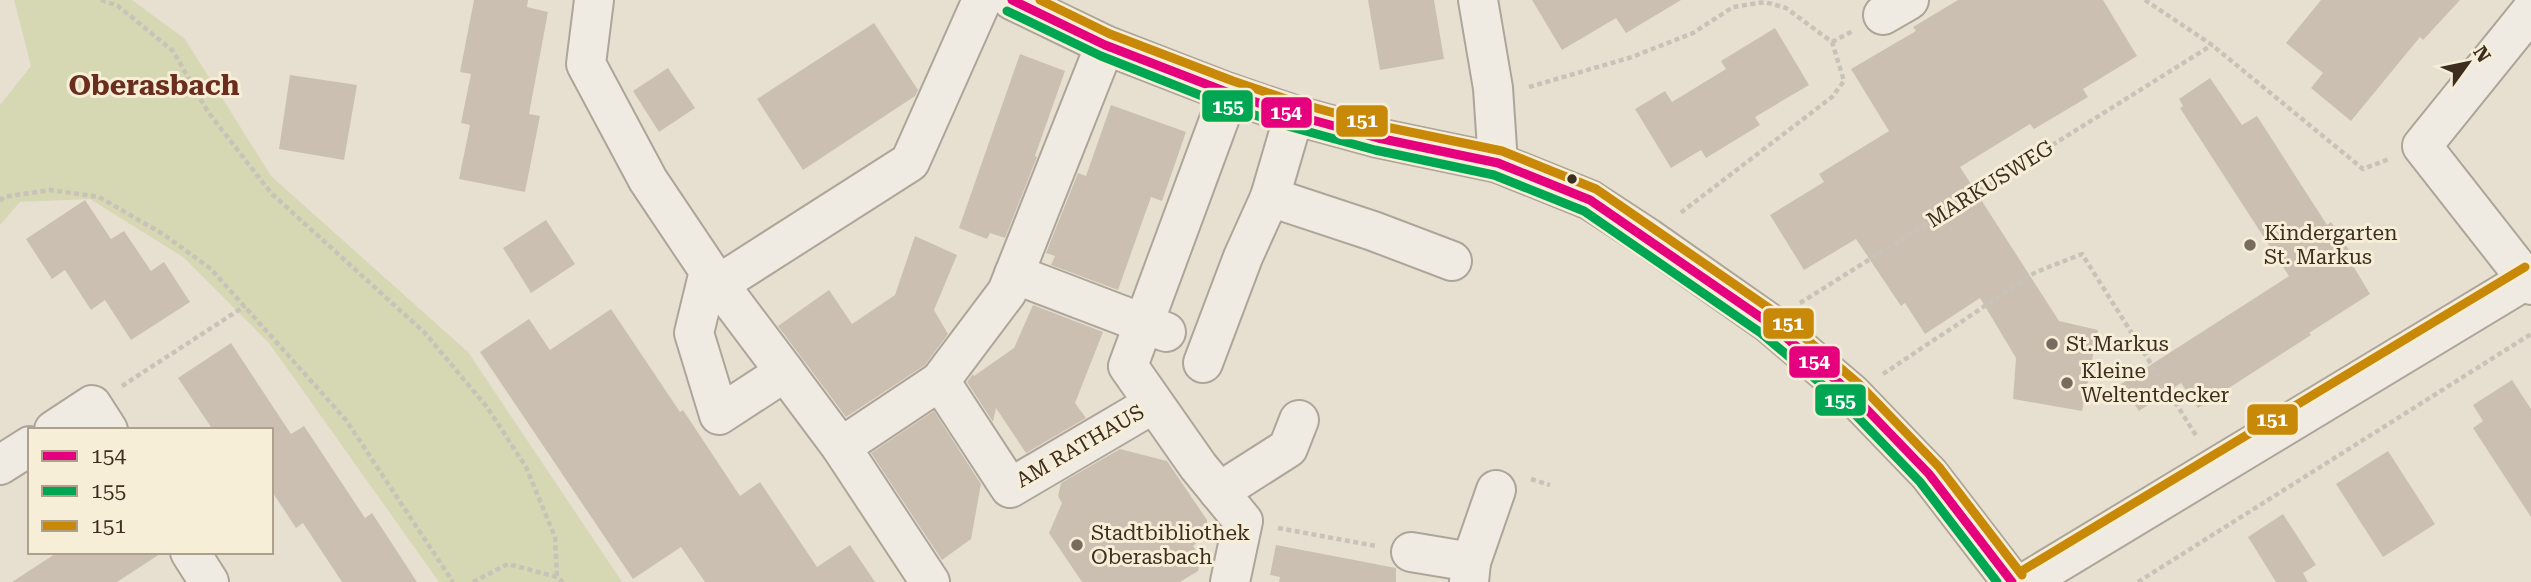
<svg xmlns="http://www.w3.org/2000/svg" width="2531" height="582" font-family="'Roboto Serif',serif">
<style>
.green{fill:#d6d7b3}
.building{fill:#cbbfb2}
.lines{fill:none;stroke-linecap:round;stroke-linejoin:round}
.minor-casing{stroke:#ada599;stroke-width:42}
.path{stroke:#c8c2b9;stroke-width:4.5;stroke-dasharray:5 3.5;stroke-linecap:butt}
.minor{stroke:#efebe3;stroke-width:38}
.bus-1-casing{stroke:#f7eed8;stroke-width:14}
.bus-2-casing{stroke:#f7eed8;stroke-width:14}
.bus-3-casing{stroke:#f7eed8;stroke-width:14}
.bus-1{stroke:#e5007d;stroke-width:9}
.bus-2{stroke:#00a651;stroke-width:9}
.bus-3{stroke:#c88808;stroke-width:9}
.bus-dot{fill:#3d2e20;stroke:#f7eed8;stroke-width:2.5}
.poi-dot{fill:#786c5e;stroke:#f7eed8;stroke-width:2.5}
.labels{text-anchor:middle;stroke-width:6;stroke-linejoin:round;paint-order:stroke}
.street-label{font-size:21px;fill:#3d2e20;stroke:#f7eed8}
.poi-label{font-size:21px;fill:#3d2e20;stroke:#f7eed8;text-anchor:start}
.district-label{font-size:28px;font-weight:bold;fill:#6b2e1e;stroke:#f7eed8}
.line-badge{stroke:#f7eed8;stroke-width:2.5}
.badge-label{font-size:19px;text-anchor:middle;font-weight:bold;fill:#fff}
</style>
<rect width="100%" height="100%" fill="#e7e0d1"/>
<polygon class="green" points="14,0 132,0 185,39 271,176 468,352 622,582 439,582 269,343 183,257 90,199 20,202 0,225 0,105 31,66"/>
<g class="building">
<polygon points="474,0 528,0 527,7 548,12 529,114 540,116 525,192 459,179 470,125 461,123 471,74 460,72"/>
<polygon points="1368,0 1434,0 1444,59 1380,70"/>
<polygon points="1532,0 1681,0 1626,33 1616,18 1562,50"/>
<polygon points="1958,0 2103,0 2137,56 2083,89 2088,97 2034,129 2030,124 1960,167 2059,321 2098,330 2082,411 2013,399 2016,358 1980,298 1925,334 1905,303 1901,306 1856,239 1804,270 1770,215 1824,182 1819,174 1889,131 1851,69 1916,31 1913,27"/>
<polygon points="2321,0 2460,0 2423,40 2420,37 2351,121 2311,88 2323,73 2286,43"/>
<polygon points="874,23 918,90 915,96 803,170 757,99"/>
<polygon points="1775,28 1809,85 1755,117 1760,125 1706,158 1701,150 1671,168 1635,109 1665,91 1672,102 1726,69 1721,61"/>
<polygon points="1020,54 1065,71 1035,156 1037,157 1005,238 990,233 987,239 959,228"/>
<polygon points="668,68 695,108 659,132 633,91"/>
<polygon points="290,75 357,85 344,160 279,149"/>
<polygon points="2210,78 2242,125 2257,116 2327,225 2331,222 2356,261 2352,264 2370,294 2309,333 2311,335 2198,408 2181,383 2139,411 2121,384 2289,276 2180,108 2183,106 2179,99"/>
<polygon points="1111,105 1186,132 1162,201 1151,197 1118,290 1051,265 1055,256 1046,253 1078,173 1086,176"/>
<polygon points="85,200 111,239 124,231 151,271 164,262 190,302 131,340 105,300 91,310 65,270 52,279 26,239"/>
<polygon points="546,220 575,264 531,293 503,248"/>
<polygon points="915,236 957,255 934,310 948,334 925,365 846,417 778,326 829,290 852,324 895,295"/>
<polygon points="1033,305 1103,332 1075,403 1086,418 1026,453 996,408 993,422 967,382 973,374 974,376 1014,348"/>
<polygon points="611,309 680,412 683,410 740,496 760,482 817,567 850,545 875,582 705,582 681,547 633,579 480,352 529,319 550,350"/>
<polygon points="231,343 291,434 304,426 365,518 372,513 417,582 342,582 303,523 296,528 271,490 271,430 213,430 178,378"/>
<polygon points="2512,380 2531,409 2531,517 2473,428 2483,421 2473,405"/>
<polygon points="934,411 981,484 971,539 942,560 871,453"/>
<polygon points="1120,449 1167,461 1207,520 1207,535 1193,546 1201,558 1198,571 1180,582 1082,582 1049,533 1062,503 1058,496 1061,483"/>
<polygon points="2388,451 2435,524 2383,557 2336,484"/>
<polygon points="2283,514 2316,565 2303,573 2308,582 2276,582 2248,537"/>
<polygon points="1276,545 1396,568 1396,582 1279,582 1280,577 1270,575"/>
<polygon points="58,552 163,552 117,582 12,582"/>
</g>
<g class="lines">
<g class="minor-casing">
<g id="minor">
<polyline points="594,0 586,64 648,180 709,271 785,372 719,415 694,333 709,271"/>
<polyline points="1012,0 1105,45 1229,93 1294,115 1378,138 1498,163 1590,200 1648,238 1769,323 1852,394 1929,474 2012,582"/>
<polyline points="1478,0 1493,88 1498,163"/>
<polyline points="2531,11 2422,146 2531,285"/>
<polyline points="1883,15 1909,0"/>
<polyline points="1229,93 1128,366 1198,466 1243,521 1230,582"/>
<polyline points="1270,197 1373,231 1452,261"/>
<polyline points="1014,274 1166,332"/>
<polyline points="719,284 910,162 982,0"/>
<polyline points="1203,363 1243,257 1270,197 1294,115"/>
<polyline points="785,372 841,447"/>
<polyline points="940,381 1010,488 1153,404"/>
<polyline points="54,430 92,405 108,430"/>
<polyline points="0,465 30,446"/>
<polyline points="1219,492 1288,448 1299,420"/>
<polyline points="190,552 209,582"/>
<polyline points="1411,552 1471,562 1469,582"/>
<polyline points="1471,562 1496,490"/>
<polyline points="930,582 841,447 940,381 1007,292 1105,45"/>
<polyline points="2026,582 2531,277"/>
</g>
</g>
<g class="path">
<polyline points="101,0 118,6 173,51 208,112 271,193 425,333 487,407 526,467 555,537 557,577"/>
<polyline points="2145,0 2212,45 2363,169 2389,159"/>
<polyline points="1832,42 1853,31"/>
<polyline points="1529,87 1632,57 1693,33 1733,7 1765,2 1786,8 1832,42 1844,81 1832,97 1679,214"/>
<polyline points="0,201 4,197 51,190 99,197 163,234 211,269 346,420 453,582"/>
<polyline points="1800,303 2212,45"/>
<polyline points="1883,374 2036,272 2082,254 2197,437"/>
<polyline points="122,386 245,306"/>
<polyline points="1531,479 1550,485"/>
<polyline points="1278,528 1376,546"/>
<polyline points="473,582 508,564 557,577 563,582"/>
<polyline points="2138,582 2531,334"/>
</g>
<use href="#minor" class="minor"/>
<g class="bus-1-casing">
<polyline id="bus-1" points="1012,0 1105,45 1229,93 1294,115 1378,138 1498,163 1590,200 1769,323 1852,394 1929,474 2012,582"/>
</g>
<g class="bus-2-casing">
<polyline id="bus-2" points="1007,11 1101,56 1225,105 1291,127 1375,150 1494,175 1584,211 1761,333 1844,403 1920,482 1997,582"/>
</g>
<g class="bus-3-casing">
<g id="bus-3">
<polyline points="1040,0 1110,34 1233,81 1298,103 1381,126 1502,151 1596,189 1776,313 1860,385 1939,467 2022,575"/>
<polyline points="2020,572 2525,267"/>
</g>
</g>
<use href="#bus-1" class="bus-1"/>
<use href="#bus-2" class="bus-2"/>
<use href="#bus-3" class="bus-3"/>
</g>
<circle class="bus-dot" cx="1572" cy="179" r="6"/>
<g class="poi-dot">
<circle cx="2250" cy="245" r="7"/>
<circle cx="2052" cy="344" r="7"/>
<circle cx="2067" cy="383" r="7"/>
<circle cx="1077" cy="545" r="7"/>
</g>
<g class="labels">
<g class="street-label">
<text transform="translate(1990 184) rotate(-32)" y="7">MARKUSWEG</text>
<text transform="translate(1080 446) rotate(-30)" y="7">AM RATHAUS</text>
</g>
<g class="poi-label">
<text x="2264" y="240">Kindergarten<tspan x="2264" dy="24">St. Markus</tspan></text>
<text x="2066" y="351">St.Markus</text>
<text x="2081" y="378">Kleine<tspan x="2081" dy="24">Weltentdecker</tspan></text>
<text x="1091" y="540">Stadtbibliothek<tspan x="1091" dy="24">Oberasbach</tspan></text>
</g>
<g class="district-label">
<text x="154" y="95">Oberasbach</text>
</g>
</g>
<g class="line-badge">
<rect x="1201" y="89" width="53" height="34" rx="7" fill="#00a651"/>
<rect x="1260" y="96" width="53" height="33" rx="7" fill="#e5007d"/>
<rect x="1335" y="104" width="54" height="34" rx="7" fill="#c88808"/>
<rect x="1762" y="307" width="53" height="33" rx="7" fill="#c88808"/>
<rect x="1788" y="345" width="53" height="34" rx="7" fill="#e5007d"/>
<rect x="1814" y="383" width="53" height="34" rx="7" fill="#00a651"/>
<rect x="2246" y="403" width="53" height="33" rx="7" fill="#c88808"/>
</g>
<g class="badge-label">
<text x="1228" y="113">155</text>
<text x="1286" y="119">154</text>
<text x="1362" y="127">151</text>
<text x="1788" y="330">151</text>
<text x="1814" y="368">154</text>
<text x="1840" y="407">155</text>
<text x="2272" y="426">151</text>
</g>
<rect x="28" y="428" width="245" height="126" fill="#f7eed8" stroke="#ada18e" stroke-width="2"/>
<rect x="42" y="451" width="35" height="10" fill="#e5007d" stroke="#ada18e" stroke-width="2"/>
<text x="91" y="463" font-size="21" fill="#3d2e20">154</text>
<rect x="42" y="486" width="35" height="10" fill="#00a651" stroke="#ada18e" stroke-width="2"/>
<text x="91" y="498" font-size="21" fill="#3d2e20">155</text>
<rect x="42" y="521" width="35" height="10" fill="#c88808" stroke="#ada18e" stroke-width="2"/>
<text x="91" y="533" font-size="21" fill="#3d2e20">151</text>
<g transform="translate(2468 63) rotate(57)" stroke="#f7eed8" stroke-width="5" paint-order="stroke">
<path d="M0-5L12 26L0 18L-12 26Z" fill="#3d2e20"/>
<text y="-10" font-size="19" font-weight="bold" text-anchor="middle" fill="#3d2e20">N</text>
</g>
</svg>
